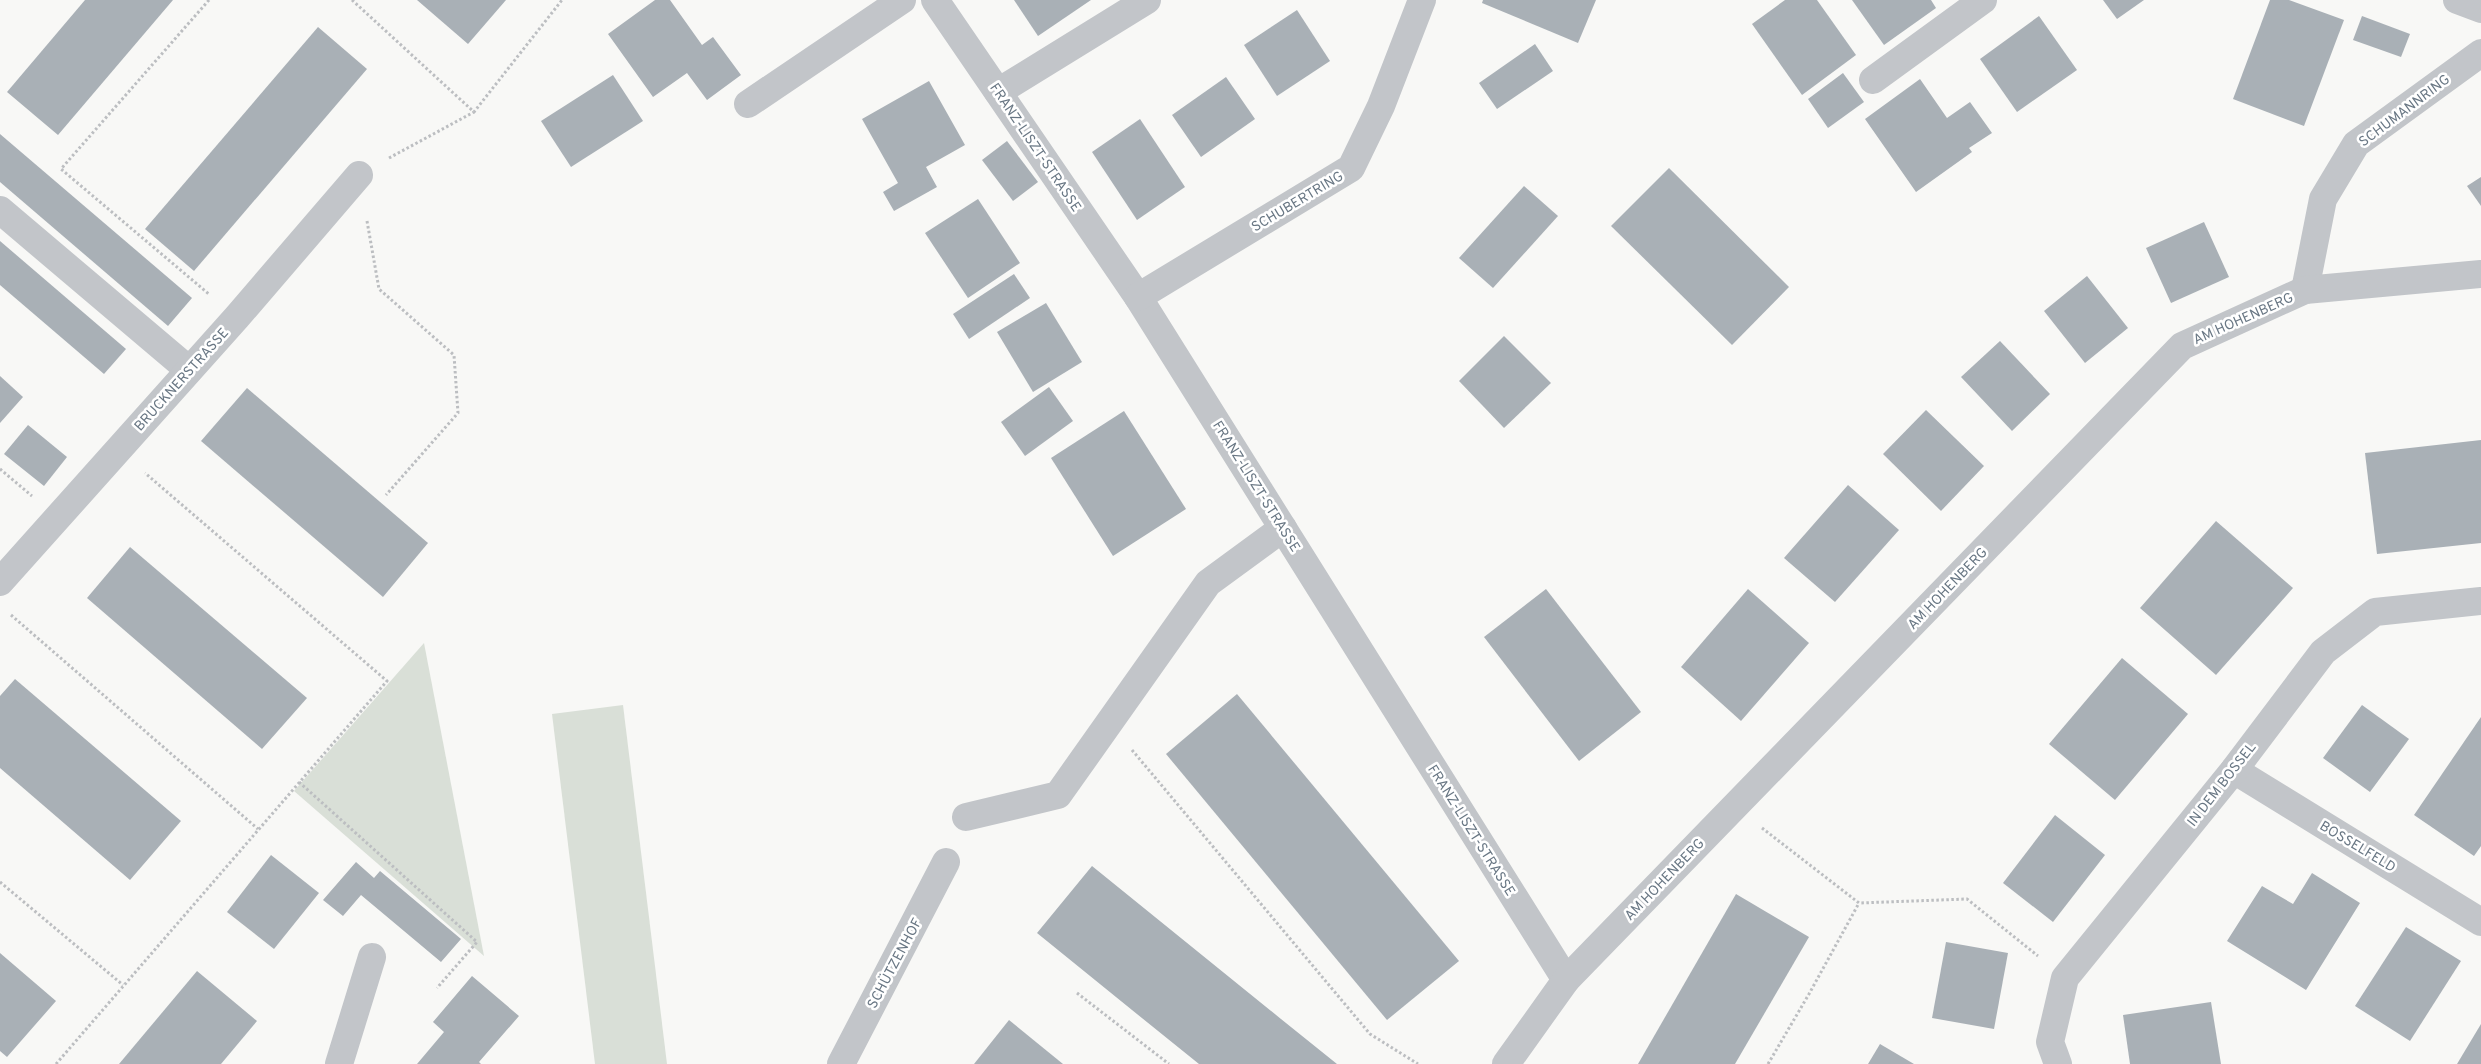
<svg xmlns="http://www.w3.org/2000/svg" width="2481" height="1064" font-family="Overpass,sans-serif">
<style>
.green{fill:#d9dfd7}
.building{fill:#a9b0b6}
.lines{fill:none;stroke-linecap:round;stroke-linejoin:round}
.path{stroke:#bcbec1;stroke-width:3;stroke-dasharray:2.5 2.5;stroke-linecap:butt}
.minor{stroke:#c2c5c9;stroke-width:28}
.labels{text-anchor:middle;stroke-width:5;stroke-linejoin:round;paint-order:stroke}
.street-label{font-size:14px;fill:#697784;stroke:#fff}
</style>
<rect width="100%" height="100%" fill="#f8f8f6"/>
<g class="green">
<polygon points="424,643 484,956 294,791"/>
<polygon points="623,705 667,1064 595,1064 552,714"/>
</g>
<g class="building">
<polygon points="85,0 173,0 58,135 7,92"/>
<polygon points="417,0 506,0 468,44"/>
<polygon points="655,0 670,0 702,45 713,37 741,75 707,100 687,73 653,97 608,34"/>
<polygon points="1014,0 1091,0 1038,36"/>
<polygon points="1483,0 1596,0 1578,43 1482,3"/>
<polygon points="1785,0 1817,0 1856,55 1802,95 1752,24"/>
<polygon points="1852,0 1931,0 1936,8 1884,45"/>
<polygon points="2103,0 2144,0 2117,19"/>
<polygon points="2270,0 2289,0 2344,20 2304,126 2233,99"/>
<polygon points="1297,10 1330,61 1277,96 1244,45"/>
<polygon points="2039,16 2077,70 2017,112 1980,59"/>
<polygon points="2362,16 2410,34 2401,57 2353,40"/>
<polygon points="318,27 367,69 194,271 145,229"/>
<polygon points="1535,44 1553,71 1497,109 1479,83"/>
<polygon points="1843,73 1864,102 1828,128 1808,99"/>
<polygon points="613,75 643,121 571,167 541,121"/>
<polygon points="1226,77 1255,119 1201,157 1172,115"/>
<polygon points="1920,79 1947,118 1970,102 1992,133 1969,148 1972,152 1916,192 1865,119"/>
<polygon points="929,81 965,145 926,167 937,187 894,211 883,192 898,183 862,119"/>
<polygon points="1140,119 1185,187 1137,220 1092,152"/>
<polygon points="0,134 192,298 168,326 0,182"/>
<polygon points="1007,141 1038,182 1013,201 982,160"/>
<polygon points="1669,168 1789,287 1732,345 1611,226"/>
<polygon points="2481,177 2481,206 2467,186"/>
<polygon points="1524,186 1558,216 1493,288 1459,258"/>
<polygon points="978,199 1020,263 968,298 925,233"/>
<polygon points="2204,222 2229,277 2171,303 2146,248"/>
<polygon points="0,241 126,349 104,374 0,285"/>
<polygon points="1014,274 1030,298 969,339 953,314"/>
<polygon points="2087,276 2128,328 2085,363 2044,311"/>
<polygon points="1046,303 1082,362 1033,392 997,332"/>
<polygon points="1504,336 1551,383 1504,428 1459,381"/>
<polygon points="2000,341 2050,394 2012,431 1961,377"/>
<polygon points="0,376 23,397 0,423"/>
<polygon points="1049,387 1073,421 1025,456 1001,422"/>
<polygon points="247,388 428,543 383,597 201,441"/>
<polygon points="1926,410 1984,466 1941,511 1883,454"/>
<polygon points="1124,411 1186,509 1113,556 1051,458"/>
<polygon points="28,425 67,457 44,486 4,454"/>
<polygon points="2481,440 2481,543 2377,554 2365,453"/>
<polygon points="1848,485 1899,530 1835,602 1784,558"/>
<polygon points="2216,521 2293,588 2216,675 2140,608"/>
<polygon points="130,547 307,698 262,749 87,598"/>
<polygon points="1546,589 1641,712 1579,761 1484,637"/>
<polygon points="1748,589 1809,643 1741,721 1681,667"/>
<polygon points="2122,658 2188,714 2115,800 2049,744"/>
<polygon points="15,679 181,821 130,880 0,768 0,696"/>
<polygon points="1237,694 1459,961 1387,1020 1166,754"/>
<polygon points="2362,705 2409,739 2370,792 2323,758"/>
<polygon points="2481,717 2481,846 2474,856 2414,815"/>
<polygon points="2055,815 2105,855 2053,922 2003,883"/>
<polygon points="271,855 319,893 274,949 227,912"/>
<polygon points="356,862 374,878 380,871 461,939 441,962 361,895 343,916 323,900"/>
<polygon points="1092,866 1281,1019 1337,1064 1199,1064 1132,1010 1037,933"/>
<polygon points="2312,873 2360,903 2306,990 2227,941 2262,886 2293,904"/>
<polygon points="1736,894 1809,937 1735,1064 1638,1064"/>
<polygon points="2406,927 2461,961 2410,1041 2355,1006"/>
<polygon points="1946,942 2008,953 1994,1029 1932,1018"/>
<polygon points="0,953 56,1001 7,1057 0,1051"/>
<polygon points="197,971 257,1021 221,1064 119,1064"/>
<polygon points="472,976 519,1016 479,1062 481,1064 417,1064 444,1032 433,1022"/>
<polygon points="2211,1002 2221,1064 2130,1064 2123,1015"/>
<polygon points="1009,1020 1063,1064 974,1064"/>
<polygon points="2481,1024 2481,1064 2457,1064"/>
<polygon points="1880,1044 1914,1064 1868,1064"/>
</g>
<g class="lines">
<g class="path">
<polyline points="209,0 61,169 210,295"/>
<polyline points="352,0 474,112 562,0"/>
<polyline points="389,158 474,112"/>
<polyline points="367,221 379,289 454,355 458,413 386,495"/>
<polyline points="0,469 32,496"/>
<polyline points="11,615 258,829"/>
<polyline points="1132,750 1370,1034 1418,1064"/>
<polyline points="299,782 477,942 437,988"/>
<polyline points="1762,828 1859,903 1967,899 2038,956"/>
<polyline points="0,882 123,985"/>
<polyline points="1077,993 1169,1064"/>
<polyline points="56,1064 387,681 145,473"/>
<polyline points="1768,1064 1809,994 1859,903"/>
</g>
<g class="minor">
<polyline points="935,0 1138,297 1566,980"/>
<polyline points="2457,0 2481,9"/>
<polyline points="1873,80 1983,0"/>
<polyline points="998,92 1147,0"/>
<polyline points="748,104 902,0"/>
<polyline points="0,210 189,370"/>
<polyline points="2305,290 2323,199 2356,144 2481,53"/>
<polyline points="1138,297 1351,168 1381,106 1422,0"/>
<polyline points="0,582 237,317 359,175"/>
<polyline points="2234,770 2481,922"/>
<polyline points="966,817 1058,795 1208,583 1283,528"/>
<polyline points="339,1064 372,957"/>
<polyline points="841,1064 946,862"/>
<polyline points="1506,1064 1566,980 2182,346 2305,290 2481,274"/>
<polyline points="2058,1064 2050,1042 2065,978 2234,770 2323,652 2375,612 2481,601"/>
</g>
</g>
<g class="labels">
<g class="street-label">
<text transform="translate(2404 110) rotate(-37)" y="5">SCHUMANNRING</text>
<text transform="translate(1036 147) rotate(56)" y="5">FRANZ-LISZT-STRASSE</text>
<text transform="translate(1297 201) rotate(-31)" y="5">SCHUBERTRING</text>
<text transform="translate(2243 318) rotate(-24)" y="5">AM HOHENBERG</text>
<text transform="translate(181 379) rotate(-48)" y="5">BRUCKNERSTRASSE</text>
<text transform="translate(1257 486) rotate(58)" y="5">FRANZ-LISZT-STRASSE</text>
<text transform="translate(1947 588) rotate(-46)" y="5">AM HOHENBERG</text>
<text transform="translate(2221 784) rotate(-52)" y="5">IN DEM BOSSEL</text>
<text transform="translate(1472 830) rotate(58)" y="5">FRANZ-LISZT-STRASSE</text>
<text transform="translate(2358 846) rotate(31)" y="5">BOSSELFELD</text>
<text transform="translate(1664 879) rotate(-46)" y="5">AM HOHENBERG</text>
<text transform="translate(894 963) rotate(-62)" y="5">SCHÜTZENHOF</text>
</g>
</g>
</svg>
